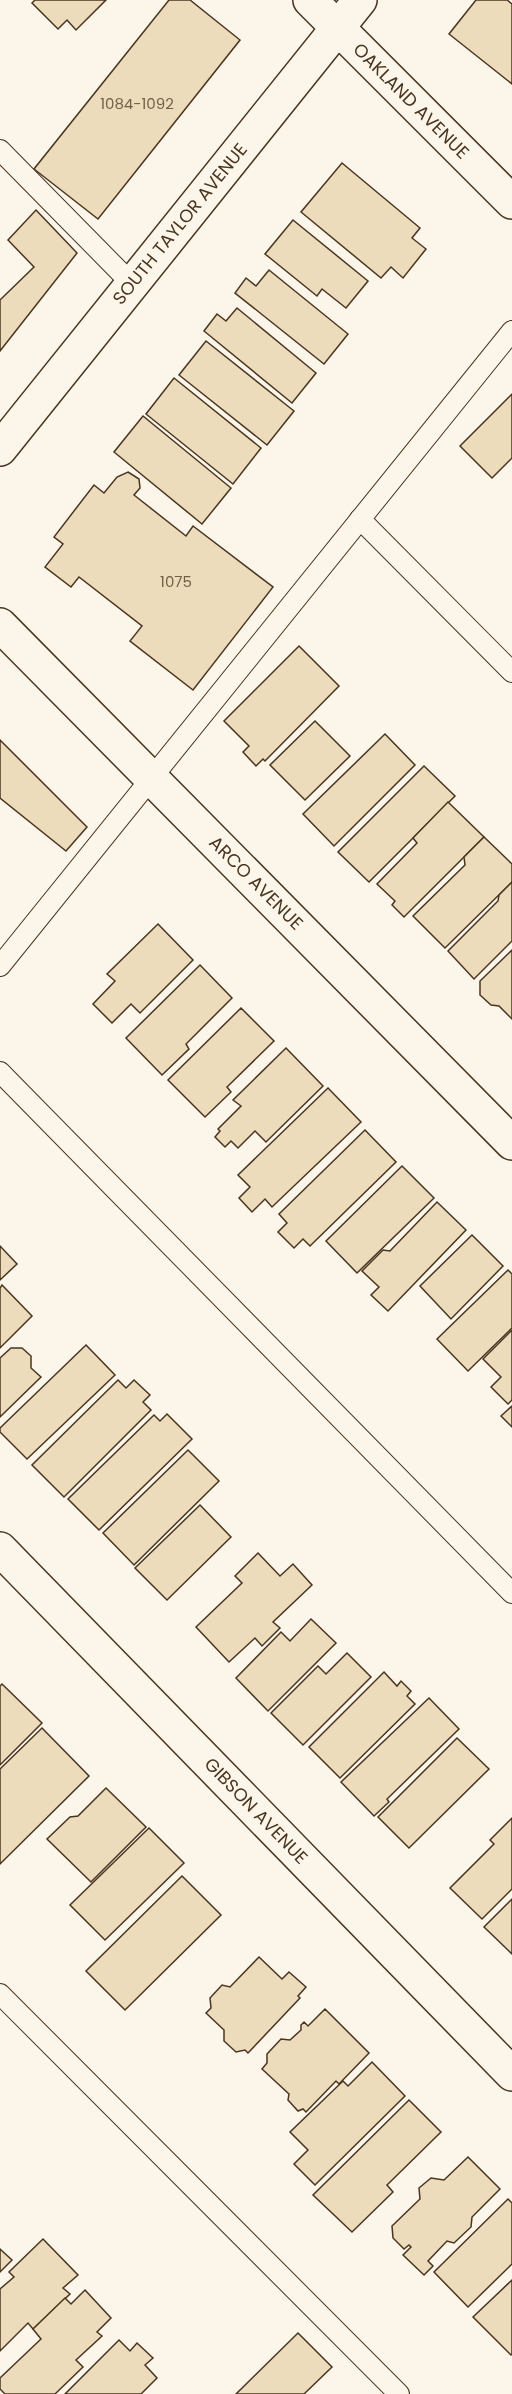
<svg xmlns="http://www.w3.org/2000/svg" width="512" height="2394" font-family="Poppins,sans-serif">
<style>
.building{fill:#ecdcbc;stroke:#4a3520;stroke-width:1.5}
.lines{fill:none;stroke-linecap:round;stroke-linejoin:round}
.service-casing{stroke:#4a3520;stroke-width:22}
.minor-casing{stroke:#4a3520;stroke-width:36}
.tertiary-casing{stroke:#4a3520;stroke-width:36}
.service{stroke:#fbf6e9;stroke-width:20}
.minor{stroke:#fbf6e9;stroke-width:33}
.tertiary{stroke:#fbf6e9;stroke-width:33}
.labels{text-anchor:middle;stroke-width:4.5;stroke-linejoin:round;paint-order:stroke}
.number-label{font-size:15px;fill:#725f47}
.street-label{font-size:18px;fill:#4a3520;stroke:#fbf6e9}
</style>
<rect width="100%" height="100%" fill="#fbf6e9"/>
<g class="building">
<polygon points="35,0 106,0 76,30 67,20 58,29 32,3"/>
<polygon points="169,0 190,0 240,40 98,219 34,169"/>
<polygon points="476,0 507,0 512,4 512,84 449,34"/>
<polygon points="342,163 420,228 412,238 426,249 403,278 391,267 381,278 301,212"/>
<polygon points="36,210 77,253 0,351 0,300 34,267 8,240"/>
<polygon points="293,220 368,281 346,308 322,289 317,296 265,254"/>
<polygon points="269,270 348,334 324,364 235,293 246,278 256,286"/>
<polygon points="237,308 316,373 292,403 204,331 217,314 226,321"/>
<polygon points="206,341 294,411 267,445 179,375"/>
<polygon points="174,378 261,448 233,484 146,414"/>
<polygon points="512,394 512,458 492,478 460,446"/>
<polygon points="143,416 231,488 202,524 114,452"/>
<polygon points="128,472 139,479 140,488 134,495 186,536 193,526 273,587 193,690 130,641 142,626 79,577 71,587 45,567 63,544 54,537 94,485 104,493 117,477"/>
<polygon points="299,646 339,686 265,761 263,759 256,766 243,752 249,746 224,721"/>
<polygon points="315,721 350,756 305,800 270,765"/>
<polygon points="385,734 415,765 334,846 303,814"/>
<polygon points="0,740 87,827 66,851 0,798"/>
<polygon points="424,766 455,796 369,882 338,852"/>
<polygon points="448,802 484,837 404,917 392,905 395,901 377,884 417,843 413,838"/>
<polygon points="484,837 512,864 512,882 445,948 413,916 465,865 464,857"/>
<polygon points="512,882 512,941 474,979 448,951 498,901 499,895"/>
<polygon points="158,924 193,960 140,1013 131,1004 112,1023 93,1004 115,981 107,974"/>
<polygon points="512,950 512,1019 499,1006 491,1005 480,995 480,981"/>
<polygon points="200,965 232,998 186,1044 189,1049 162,1075 126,1038"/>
<polygon points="241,1008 274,1041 227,1087 231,1092 205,1117 168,1080"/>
<polygon points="286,1048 323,1086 266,1142 255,1131 238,1148 231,1141 225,1147 215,1137 220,1131 218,1129 241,1106 233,1100"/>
<polygon points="328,1088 361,1122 272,1207 265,1199 252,1212 239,1198 250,1187 238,1175"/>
<polygon points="365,1130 396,1162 310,1246 303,1239 294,1248 278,1232 287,1223 279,1214"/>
<polygon points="402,1166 434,1198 357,1273 326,1241"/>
<polygon points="437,1202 466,1230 388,1311 371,1295 379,1287 362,1271 383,1250 390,1251"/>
<polygon points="472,1235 503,1266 451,1319 420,1286"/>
<polygon points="0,1246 17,1264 0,1280"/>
<polygon points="508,1270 512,1274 512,1328 468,1371 437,1339"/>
<polygon points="2,1285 32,1316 0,1348 0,1288"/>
<polygon points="512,1330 512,1400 508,1404 491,1387 501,1377 483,1359"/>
<polygon points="86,1345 115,1375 27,1459 0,1432 0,1428"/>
<polygon points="11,1348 22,1348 31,1356 31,1368 41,1377 0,1417 0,1358"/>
<polygon points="118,1380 126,1388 134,1380 150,1395 143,1402 151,1410 64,1497 32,1465"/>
<polygon points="512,1406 512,1427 501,1416"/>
<polygon points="167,1414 192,1439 99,1530 68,1499 154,1415 160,1421"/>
<polygon points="188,1450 219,1481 134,1565 103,1533"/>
<polygon points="200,1505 231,1537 167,1600 135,1568"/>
<polygon points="258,1553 280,1576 293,1564 312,1585 273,1622 280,1628 262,1646 255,1638 229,1662 196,1627 242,1583 235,1576"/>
<polygon points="311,1619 336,1643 268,1711 236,1678 281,1632 290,1641"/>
<polygon points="347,1653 371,1677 303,1745 271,1713 318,1666 326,1674"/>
<polygon points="384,1672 397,1686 401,1681 411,1691 407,1696 415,1704 340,1778 309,1747"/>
<polygon points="2,1684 42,1723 0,1765 0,1686"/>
<polygon points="429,1698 459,1729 387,1799 389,1802 374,1816 341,1782"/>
<polygon points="42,1728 89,1776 0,1864 0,1769"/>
<polygon points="457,1738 489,1769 409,1848 378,1817"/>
<polygon points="106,1788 146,1827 91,1882 47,1839 70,1817 78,1816"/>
<polygon points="512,1818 512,1889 482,1919 450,1888 494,1844 490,1840"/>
<polygon points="149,1828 184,1863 105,1940 70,1905"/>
<polygon points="182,1876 221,1915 125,2010 86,1971"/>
<polygon points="512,1899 512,1954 484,1927"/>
<polygon points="259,1957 282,1979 289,1972 306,1987 298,1996 300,1998 248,2053 245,2050 236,2052 224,2041 224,2030 206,2013 211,2008 210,1998 222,1985 230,1987"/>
<polygon points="325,2009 369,2053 339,2084 336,2081 306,2112 303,2109 298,2111 288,2100 289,2094 262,2069 267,2063 267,2054 281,2039 290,2040 301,2030 301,2025 304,2022 308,2026"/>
<polygon points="372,2062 405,2096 315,2185 294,2164 308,2150 290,2132 343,2081 348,2086"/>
<polygon points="409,2100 441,2132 387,2185 393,2192 352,2232 313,2195"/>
<polygon points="468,2157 500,2189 472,2217 471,2227 454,2243 447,2241 428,2261 433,2266 424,2275 403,2255 411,2247 409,2245 404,2249 393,2238 392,2226 420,2199 419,2188 431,2178 444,2180"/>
<polygon points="508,2199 512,2203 512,2264 468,2307 434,2272"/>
<polygon points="43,2239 78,2275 63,2288 70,2294 33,2329 28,2323 0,2351 0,2289 14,2277 9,2272"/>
<polygon points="0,2249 12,2260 0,2272"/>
<polygon points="512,2280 512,2354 511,2355 473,2317"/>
<polygon points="85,2290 111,2318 97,2332 102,2336 76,2360 83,2367 55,2394 5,2394 0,2389 0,2378 41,2339 33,2329 65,2298 71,2304"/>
<polygon points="298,2333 332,2367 304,2394 236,2394"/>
<polygon points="119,2340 130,2351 137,2343 153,2358 145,2365 157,2378 141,2394 65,2394"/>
</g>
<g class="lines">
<g class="service-casing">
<g id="service">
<polyline points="0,150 132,284"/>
<polyline points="360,519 512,672"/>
<polyline points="0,966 512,331"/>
<polyline points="0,1072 512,1593"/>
<polyline points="0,1994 399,2394"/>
</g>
</g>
<g class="minor-casing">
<g id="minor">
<polyline points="310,0 512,202"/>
<polyline points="0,625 512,1143"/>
<polyline points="0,1549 512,2074"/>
</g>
</g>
<g class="tertiary-casing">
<polyline id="tertiary" points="0,449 360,0"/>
</g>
<use href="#service" class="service"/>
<use href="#minor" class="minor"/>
<use href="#tertiary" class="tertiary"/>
</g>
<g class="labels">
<g class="number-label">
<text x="137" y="109">1084-1092</text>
<text x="176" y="587">1075</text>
</g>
<g class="street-label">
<text transform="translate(411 101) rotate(45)" y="6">OAKLAND AVENUE</text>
<text transform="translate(180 224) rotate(-51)" y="6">SOUTH TAYLOR AVENUE</text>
<text transform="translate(256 883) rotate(45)" y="6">ARCO AVENUE</text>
<text transform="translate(256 1811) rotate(46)" y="6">GIBSON AVENUE</text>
</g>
</g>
</svg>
